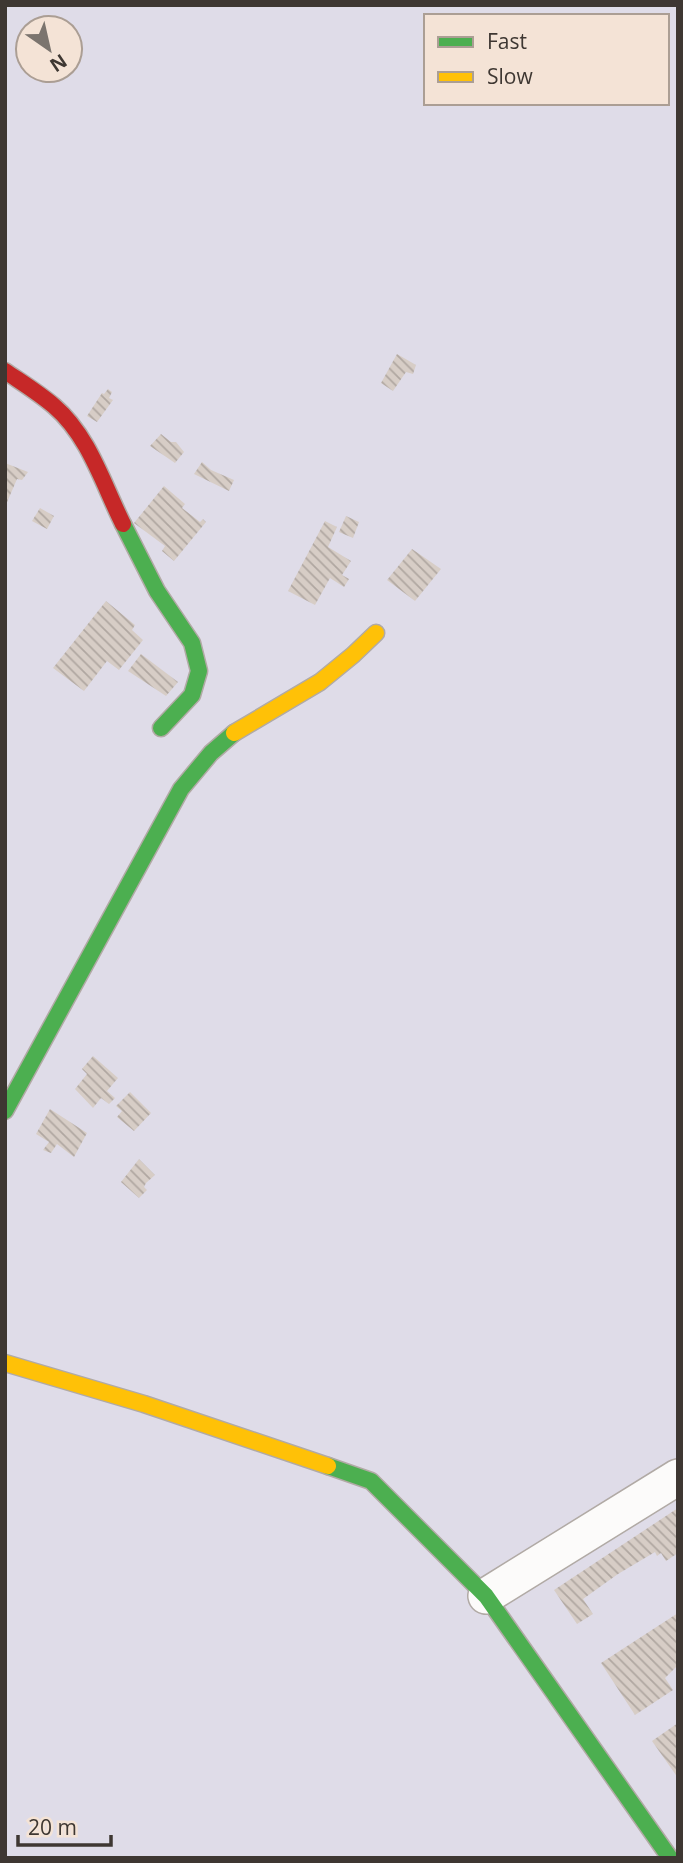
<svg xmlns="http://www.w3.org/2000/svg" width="683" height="1863" font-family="'Open Sans',sans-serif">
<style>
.grass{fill:#dfdce8;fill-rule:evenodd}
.building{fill:url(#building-back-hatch)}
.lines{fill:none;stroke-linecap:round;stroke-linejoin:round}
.street-casing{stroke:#b1aaa5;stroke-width:38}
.fast-casing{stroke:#b1aaa5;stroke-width:19}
.slow-casing{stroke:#b1aaa5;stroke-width:19}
.jam-casing{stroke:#b1aaa5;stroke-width:19}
.street{stroke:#fcfbfa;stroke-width:35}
.fast{stroke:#4caf50;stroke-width:16}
.slow{stroke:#ffc107;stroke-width:16}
.jam{stroke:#c62828;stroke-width:16}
</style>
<defs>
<pattern id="building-back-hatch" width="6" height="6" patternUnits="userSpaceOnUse" patternTransform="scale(1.75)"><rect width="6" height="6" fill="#d7cdc6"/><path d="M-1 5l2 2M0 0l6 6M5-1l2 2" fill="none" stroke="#b0a7a1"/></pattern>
</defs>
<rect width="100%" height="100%" fill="#ede4dd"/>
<path class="grass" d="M5,5H678V1858H5ZM426,16H667V103H426ZM28,28H70V70H28Z"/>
<g class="building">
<polygon points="397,354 416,365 413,374 406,372 393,391 381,383"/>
<polygon points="108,389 112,392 109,398 113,400 97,422 87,416 102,393 104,394"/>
<polygon points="161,434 171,442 176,442 184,452 175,463 150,446"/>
<polygon points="202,462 211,470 234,480 229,491 194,474"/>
<polygon points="5,463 28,472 22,480 17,479 5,507"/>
<polygon points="164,486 185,504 182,508 200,522 203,519 206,522 174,561 162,551 165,546 134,523"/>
<polygon points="40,508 54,516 47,529 32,521"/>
<polygon points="346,516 359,522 353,538 339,532"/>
<polygon points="325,521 337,527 328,547 351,561 342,575 349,579 344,587 330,578 315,605 288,591"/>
<polygon points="412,549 441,569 415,601 387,580"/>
<polygon points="106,601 135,625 132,630 143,640 119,670 107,661 84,691 53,668"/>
<polygon points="141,654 178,682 166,696 128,671"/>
<polygon points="93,1056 118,1078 107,1091 115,1098 109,1104 101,1098 93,1108 75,1089 87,1074 82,1069"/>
<polygon points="130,1092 151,1113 134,1131 117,1117 122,1111 116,1106"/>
<polygon points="50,1109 87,1133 74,1157 57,1144 51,1153 43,1150 49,1142 36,1134"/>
<polygon points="139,1159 155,1175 146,1183 144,1187 147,1190 139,1198 121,1182"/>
<polygon points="678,1508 678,1553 666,1561 661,1553 657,1556 655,1552 618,1574 583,1599 593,1614 577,1624 554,1590"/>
<polygon points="678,1613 678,1665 665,1678 673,1690 635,1715 601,1663"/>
<polygon points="678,1723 678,1778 652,1741"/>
</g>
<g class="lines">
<g class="street-casing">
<polyline id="street" points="486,1596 678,1477"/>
</g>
<g class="fast-casing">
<g id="fast">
<polyline points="123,524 157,591 192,643 199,671 192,695 161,728"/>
<polyline points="5,1111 181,789 211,753 234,733"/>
<polyline points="328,1466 371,1481 486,1596 670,1858"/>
</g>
</g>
<g class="slow-casing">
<g id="slow">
<polyline points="234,733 320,682 353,655 376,633"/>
<polyline points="5,1363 144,1404 328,1466"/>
</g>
</g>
<g class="jam-casing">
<path id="jam" d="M5,371C21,382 39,393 54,406C89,436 103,484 123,524"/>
</g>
<use href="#street" class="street"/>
<use href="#fast" class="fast"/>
<use href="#slow" class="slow"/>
<use href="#jam" class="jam"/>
</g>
<rect width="683" height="1863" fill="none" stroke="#3e3732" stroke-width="14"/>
<rect x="424" y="14" width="245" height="91" fill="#f4e3d6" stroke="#ab9e94" stroke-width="2"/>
<rect x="438" y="37" width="35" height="10" fill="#4caf50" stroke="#ab9e94" stroke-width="2"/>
<text x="487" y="49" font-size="21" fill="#3e3732">Fast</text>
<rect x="438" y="72" width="35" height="10" fill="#ffc107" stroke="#ab9e94" stroke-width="2"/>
<text x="487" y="84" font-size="21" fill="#3e3732">Slow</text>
<g transform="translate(49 49) rotate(146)"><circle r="33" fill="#f4e3d6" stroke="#ab9e94" stroke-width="2"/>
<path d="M0-5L12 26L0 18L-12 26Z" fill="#7b746e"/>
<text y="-10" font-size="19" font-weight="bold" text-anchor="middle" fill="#3e3732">N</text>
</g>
<path d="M18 1835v10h93v-10" fill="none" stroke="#3e3732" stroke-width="3.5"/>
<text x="28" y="1835" font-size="21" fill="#3e3732" stroke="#f4e3d6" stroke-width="5" paint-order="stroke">20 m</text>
</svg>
